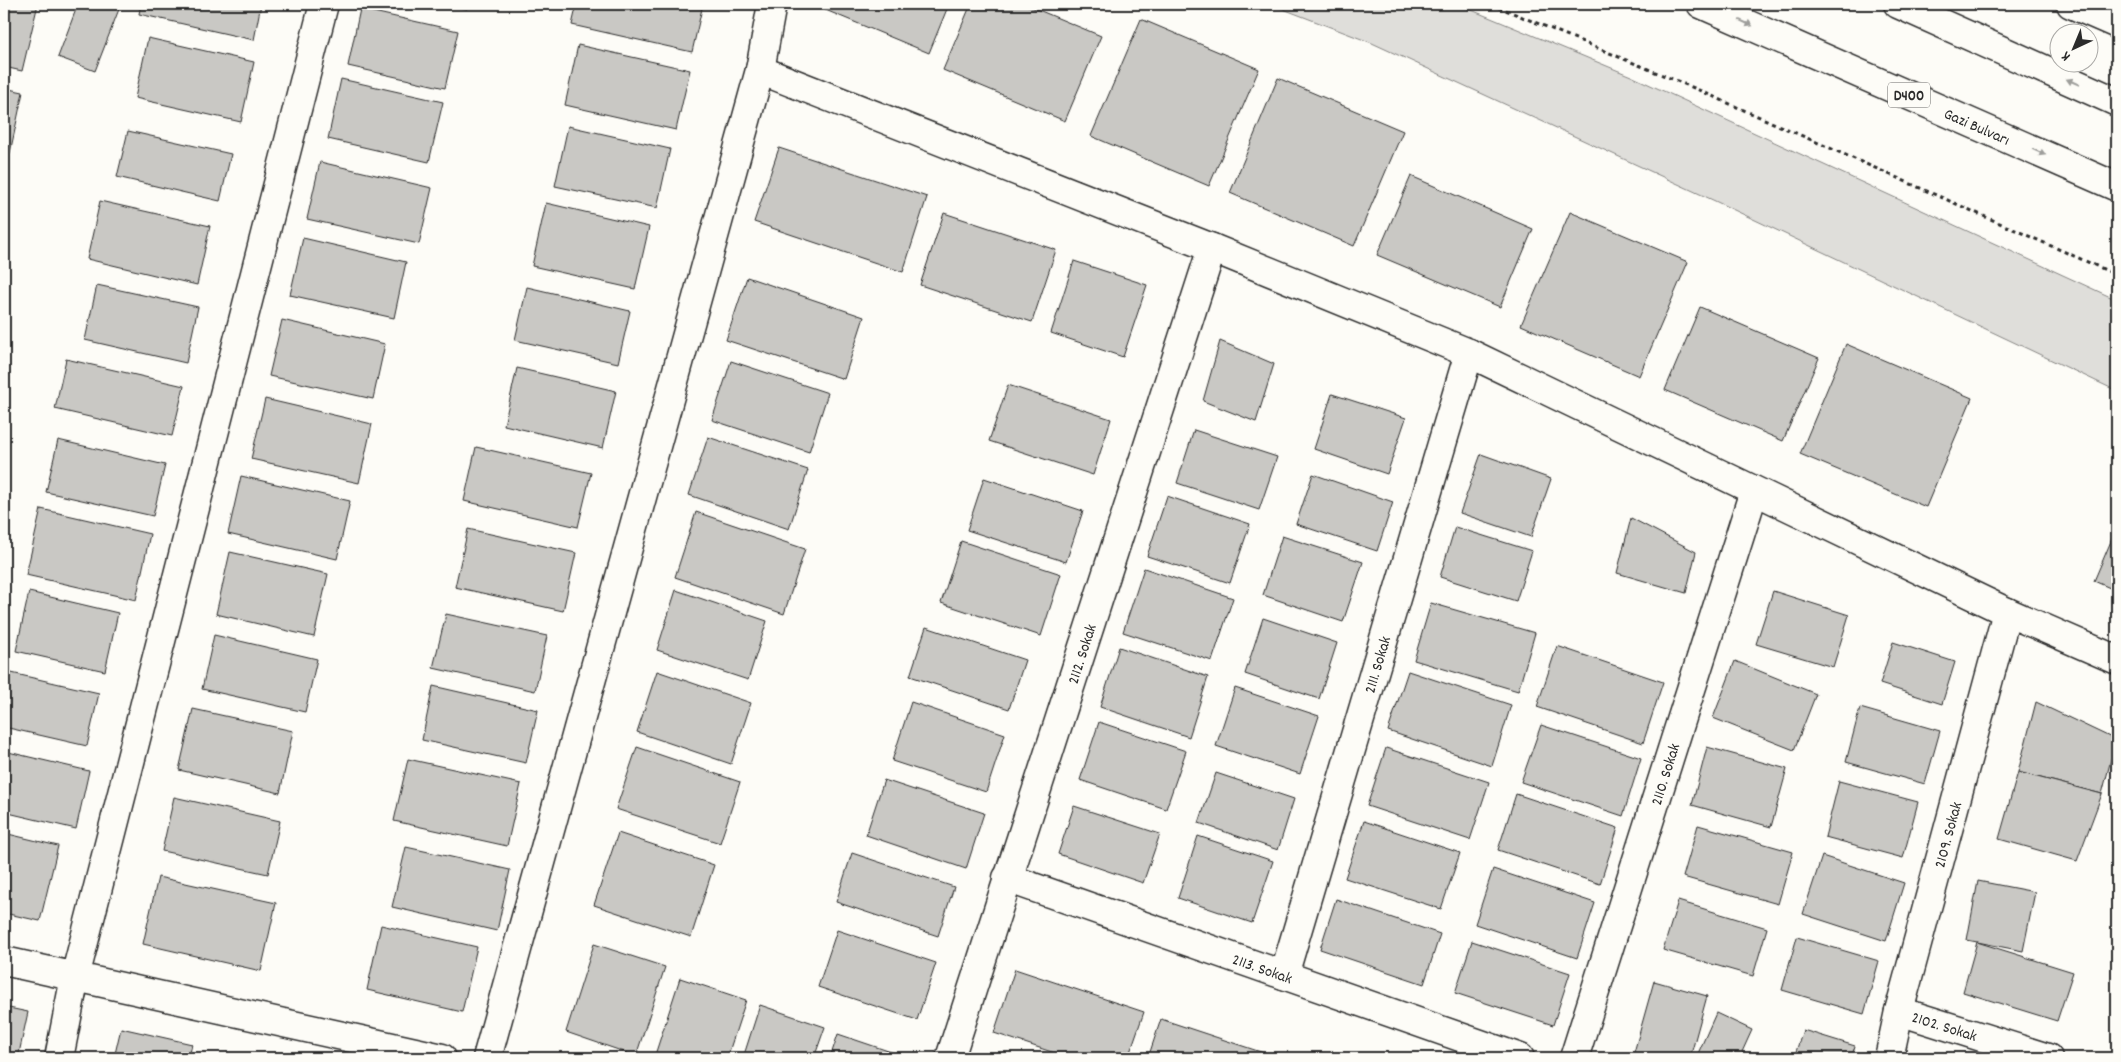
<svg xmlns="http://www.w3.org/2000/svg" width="2121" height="1062" font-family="Dekko,sans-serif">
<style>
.green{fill:#dfdeda;stroke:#858482}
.building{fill:#c9c8c4;stroke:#2b2b2b}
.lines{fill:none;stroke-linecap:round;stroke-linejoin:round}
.minor-casing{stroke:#2b2b2b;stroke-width:31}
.highway-casing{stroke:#2b2b2b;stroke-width:31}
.path{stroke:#2b2b2b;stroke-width:3;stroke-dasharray:4 4;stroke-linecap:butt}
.minor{stroke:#fdfcf7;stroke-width:28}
.highway{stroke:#fdfcf7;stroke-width:28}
.oneway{fill:#9e9e9b}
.labels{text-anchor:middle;stroke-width:4;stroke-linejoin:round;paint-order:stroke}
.shield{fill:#fdfcf7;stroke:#6a6a68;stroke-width:1}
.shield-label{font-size:15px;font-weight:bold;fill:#2b2b2b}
.street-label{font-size:16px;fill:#2b2b2b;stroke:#fdfcf7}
</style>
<rect width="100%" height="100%" fill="#fdfcf7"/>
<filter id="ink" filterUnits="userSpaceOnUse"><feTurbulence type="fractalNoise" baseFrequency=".02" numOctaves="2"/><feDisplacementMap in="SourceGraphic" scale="10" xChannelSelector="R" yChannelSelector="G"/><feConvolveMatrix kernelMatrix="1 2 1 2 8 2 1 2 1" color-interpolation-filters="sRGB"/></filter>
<g filter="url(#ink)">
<polygon class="green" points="1270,4 1457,4 1631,76 2117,300 2117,391 1715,201 1372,43"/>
<g class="building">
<polygon points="4,4 38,4 22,71 4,67"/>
<polygon points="78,4 121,4 95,71 58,57"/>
<polygon points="141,4 261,4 254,40 139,14"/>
<polygon points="444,4 468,4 467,9"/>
<polygon points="577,4 703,4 692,52 572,25"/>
<polygon points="811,4 949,4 929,53"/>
<polygon points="971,4 1024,4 1101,36 1065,121 943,70"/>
<polygon points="360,9 458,31 445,88 348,66"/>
<polygon points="1141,19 1259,69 1209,186 1091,136"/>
<polygon points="148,38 254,62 241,122 135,98"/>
<polygon points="578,45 690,70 676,130 565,105"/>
<polygon points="1278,78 1403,131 1354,246 1230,193"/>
<polygon points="341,79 443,102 429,162 328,139"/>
<polygon points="4,88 23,92 4,181"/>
<polygon points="568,126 670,149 657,208 555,186"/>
<polygon points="128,131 231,154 220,201 117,177"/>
<polygon points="779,148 927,197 903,272 754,222"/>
<polygon points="320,162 432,188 419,244 307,219"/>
<polygon points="1411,176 1533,229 1500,307 1377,255"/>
<polygon points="100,201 210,226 197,285 87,259"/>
<polygon points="546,203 649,227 635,289 532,266"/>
<polygon points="1570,212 1688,262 1639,376 1521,325"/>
<polygon points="944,213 1056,250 1032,322 920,285"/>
<polygon points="303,238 406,262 394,318 290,295"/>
<polygon points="1074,261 1147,285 1123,357 1051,333"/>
<polygon points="747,277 864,317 844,379 726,340"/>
<polygon points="97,285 198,307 186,363 85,340"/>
<polygon points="527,287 630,311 618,363 515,340"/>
<polygon points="1700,307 1819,358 1783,441 1665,390"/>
<polygon points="282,320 385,344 373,399 269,376"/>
<polygon points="1220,341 1274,364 1256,422 1203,401"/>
<polygon points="1846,344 1972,398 1926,507 1800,454"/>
<polygon points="66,359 184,386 172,436 55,409"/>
<polygon points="731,361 828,393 809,452 712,420"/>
<polygon points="517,368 616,391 603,448 504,425"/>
<polygon points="1008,385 1111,419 1093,475 989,441"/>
<polygon points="1332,394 1406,418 1387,474 1314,449"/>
<polygon points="265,399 372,424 359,483 251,459"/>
<polygon points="1194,430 1277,457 1259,510 1177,483"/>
<polygon points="708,437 808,470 789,529 689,495"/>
<polygon points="58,440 165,465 153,516 46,492"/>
<polygon points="476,447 591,473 578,527 464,501"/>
<polygon points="1481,454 1551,479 1531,537 1460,513"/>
<polygon points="1313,474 1393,502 1377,551 1296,524"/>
<polygon points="241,476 350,501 337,559 228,534"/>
<polygon points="984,478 1083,511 1066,562 967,530"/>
<polygon points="1167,496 1250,524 1230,583 1147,556"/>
<polygon points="41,509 150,534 136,600 26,575"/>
<polygon points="696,512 805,549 784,614 675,577"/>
<polygon points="1631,518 1696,552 1686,593 1617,573"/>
<polygon points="1455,527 1532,551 1516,601 1440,577"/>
<polygon points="2117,527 2117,591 2094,581"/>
<polygon points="468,529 576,553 563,611 455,587"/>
<polygon points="1282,536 1363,562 1343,622 1263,595"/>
<polygon points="961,541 1061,574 1041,636 941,603"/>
<polygon points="230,552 328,574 314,637 216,614"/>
<polygon points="1144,568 1233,598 1212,661 1123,632"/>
<polygon points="676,590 767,621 748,680 657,650"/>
<polygon points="1773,591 1849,615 1833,667 1756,644"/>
<polygon points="29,592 118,613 105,671 16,651"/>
<polygon points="1431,603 1535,633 1518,691 1414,660"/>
<polygon points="446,614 547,636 535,691 433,668"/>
<polygon points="1263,618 1337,643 1319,699 1245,674"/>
<polygon points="926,627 1025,660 1009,709 910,676"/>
<polygon points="214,635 317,659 305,712 202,689"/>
<polygon points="1893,642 1955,662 1942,704 1880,684"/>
<polygon points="1557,646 1663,682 1643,743 1537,707"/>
<polygon points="1119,647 1208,677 1189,737 1100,707"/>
<polygon points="1735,661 1816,694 1794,750 1713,718"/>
<polygon points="657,671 751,703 731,764 637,732"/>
<polygon points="1408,671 1511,705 1492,766 1388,731"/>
<polygon points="7,672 99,693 87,746 4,727 4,688"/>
<polygon points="433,686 538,710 526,763 422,740"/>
<polygon points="1235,688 1319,716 1300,774 1216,746"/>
<polygon points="911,702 1005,734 986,792 892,761"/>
<polygon points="2036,702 2116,740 2102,794 2018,772"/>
<polygon points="1860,708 1940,731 1925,784 1846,762"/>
<polygon points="193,709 293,731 280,793 179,770"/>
<polygon points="1099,722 1186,751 1166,809 1080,780"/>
<polygon points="1541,725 1641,758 1623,816 1521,782"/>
<polygon points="637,747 740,782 720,843 616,809"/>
<polygon points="1707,747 1787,769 1771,827 1692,805"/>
<polygon points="1386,748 1489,782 1470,840 1367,806"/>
<polygon points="4,751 89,771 76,829 4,812"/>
<polygon points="408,759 521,784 507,846 394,821"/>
<polygon points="2018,772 2102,794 2077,861 1999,839"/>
<polygon points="1216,773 1294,799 1278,850 1199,823"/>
<polygon points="884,780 984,813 966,869 866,835"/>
<polygon points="1839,781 1918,802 1903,858 1825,837"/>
<polygon points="1516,794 1618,828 1600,884 1498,850"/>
<polygon points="174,797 280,821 268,874 162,851"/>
<polygon points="1074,806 1160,834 1143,883 1058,854"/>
<polygon points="1364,821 1460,853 1441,909 1345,878"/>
<polygon points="1698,825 1793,852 1778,904 1683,877"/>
<polygon points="4,833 58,846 40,921 4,913"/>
<polygon points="618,833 714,865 691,937 594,905"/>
<polygon points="1198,836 1273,861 1252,923 1178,898"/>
<polygon points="406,847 510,870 497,931 392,907"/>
<polygon points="852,853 954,887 938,936 836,902"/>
<polygon points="1822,856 1904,883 1886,941 1803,914"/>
<polygon points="1493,869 1595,903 1577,958 1475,924"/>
<polygon points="158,877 276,903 261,971 143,944"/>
<polygon points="1978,881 2035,892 2023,951 1967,940"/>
<polygon points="1336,899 1440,934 1424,984 1320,949"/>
<polygon points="1678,901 1767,928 1753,976 1663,950"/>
<polygon points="381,925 477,947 462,1012 367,990"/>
<polygon points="837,930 936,963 917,1020 818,987"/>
<polygon points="1797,937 1879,961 1864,1014 1782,990"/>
<polygon points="1472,941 1570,973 1553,1025 1455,993"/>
<polygon points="1977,942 2073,972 2057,1021 1963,992"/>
<polygon points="594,944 665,967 636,1056 566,1032"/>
<polygon points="1015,969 1144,1012 1128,1058 1070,1058 994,1033"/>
<polygon points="680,978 746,1000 727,1058 654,1058"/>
<polygon points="1654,981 1707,996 1690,1058 1641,1058 1633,1056"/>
<polygon points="760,1005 825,1027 814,1058 743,1058"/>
<polygon points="4,1007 28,1012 18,1058 4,1058"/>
<polygon points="1716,1013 1752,1030 1742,1052 1756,1058 1696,1058"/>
<polygon points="1161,1019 1279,1058 1148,1058"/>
<polygon points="121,1028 192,1044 189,1058 114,1058"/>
<polygon points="1803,1030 1855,1046 1851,1058 1794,1058"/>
<polygon points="838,1034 906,1057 906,1058 830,1058"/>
</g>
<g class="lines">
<g class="minor-casing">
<g id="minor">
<polyline points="760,70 1212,248 1469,353 2007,612 2117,660"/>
<path id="s1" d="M1007,878L1520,1058"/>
<polyline points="4,961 442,1058"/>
<path id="s2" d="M1284,975L1469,353"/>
<path id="s3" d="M1899,1011L2048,1058"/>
<polyline points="59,1058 75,977 324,4"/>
<polyline points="487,1058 760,70 772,4"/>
<path id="s4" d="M950,1058L1212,248"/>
<path id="s5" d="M1574,1058L1754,491"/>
<path id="s6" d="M1889,1058L1899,1011L2007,612"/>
</g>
</g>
<g class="highway-casing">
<g id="highway">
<path id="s7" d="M1701,4L2117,187"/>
<polyline points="1898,4 2117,102"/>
<polyline points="2071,4 2117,24"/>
</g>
</g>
<polyline class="path" points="1491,4 1694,88 2117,275"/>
<use href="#minor" class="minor"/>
<use href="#highway" class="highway"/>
</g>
<defs><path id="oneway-solid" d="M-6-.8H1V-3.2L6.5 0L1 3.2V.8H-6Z" transform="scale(1.25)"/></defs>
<g class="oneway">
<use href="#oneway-solid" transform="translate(1746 23) rotate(24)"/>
<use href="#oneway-solid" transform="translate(2073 82) rotate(-156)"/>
<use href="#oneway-solid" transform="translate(2039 152) rotate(24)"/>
</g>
</g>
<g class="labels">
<rect class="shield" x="1888" y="82.5" width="42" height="25" rx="4"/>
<g class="shield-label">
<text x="1909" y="100">D400</text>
</g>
<g class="street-label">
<text dy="6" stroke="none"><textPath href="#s7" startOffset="302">Gazi Bulvarı</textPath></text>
<text dy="6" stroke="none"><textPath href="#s4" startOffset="425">2112. Sokak</textPath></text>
<text dy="6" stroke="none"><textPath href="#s2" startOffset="324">2111. Sokak</textPath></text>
<text dy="6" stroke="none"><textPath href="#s5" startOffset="298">2110. Sokak</textPath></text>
<text dy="6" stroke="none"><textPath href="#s6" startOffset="231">2109. Sokak</textPath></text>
<text dy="6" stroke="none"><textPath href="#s1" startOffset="271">2113. Sokak</textPath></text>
<text dy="6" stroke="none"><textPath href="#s3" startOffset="48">2102. Sokak</textPath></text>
</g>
</g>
<rect width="2121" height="1062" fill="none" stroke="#fdfcf7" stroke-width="20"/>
<rect x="10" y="10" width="2101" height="1042" fill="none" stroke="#2b2b2b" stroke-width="2" filter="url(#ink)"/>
<g transform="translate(2074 48) rotate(224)"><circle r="24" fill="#fdfcf7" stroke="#a9a8a5"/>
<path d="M0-4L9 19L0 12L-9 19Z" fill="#2b2b2b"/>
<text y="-8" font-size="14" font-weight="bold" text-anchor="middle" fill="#2b2b2b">K</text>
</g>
</svg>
